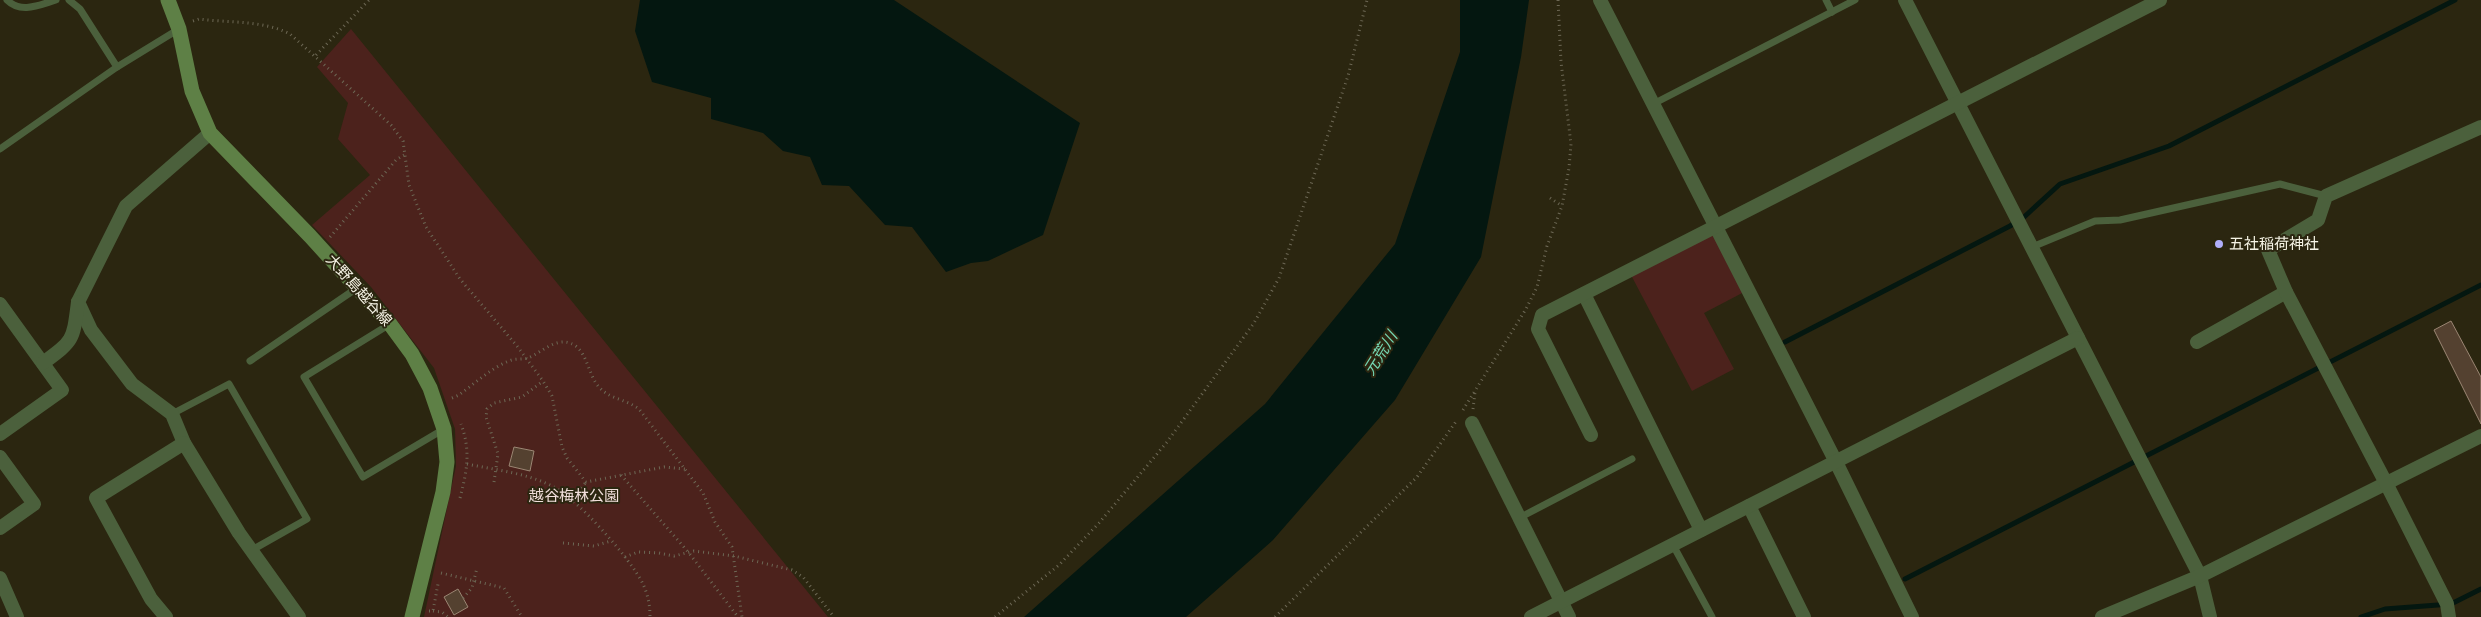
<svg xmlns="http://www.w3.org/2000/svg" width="2481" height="617" font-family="'DM Sans','Noto Sans JP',sans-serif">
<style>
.green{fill:#4c221c}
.water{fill:#041710}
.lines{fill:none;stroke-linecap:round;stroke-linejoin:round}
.stream{stroke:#041710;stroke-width:5}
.building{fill:#544130;stroke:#9b8673}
.path{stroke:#6d6855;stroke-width:3;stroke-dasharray:1 4;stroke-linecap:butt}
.service{stroke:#4b603c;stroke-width:7}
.minor{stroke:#4b603c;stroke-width:14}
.secondary{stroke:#5e8046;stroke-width:15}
.poi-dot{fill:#b0aefa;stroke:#2b2610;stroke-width:2}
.labels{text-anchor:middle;stroke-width:4;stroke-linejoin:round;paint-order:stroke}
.poi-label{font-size:15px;fill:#f5f3e5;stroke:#2b2610;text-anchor:start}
.street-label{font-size:15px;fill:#f5f3e5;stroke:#2b2610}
.park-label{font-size:15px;fill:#f2dfdc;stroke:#2b2610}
.water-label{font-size:16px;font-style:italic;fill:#74d6b2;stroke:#2b2610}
</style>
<rect width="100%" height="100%" fill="#2b2610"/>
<g class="green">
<polygon points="351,29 828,617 424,617 456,466 455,429 434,368 371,287 312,225 370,175 338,139 348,103 317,67"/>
<polygon points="1715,231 1746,291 1704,313 1734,369 1692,391 1631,275"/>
</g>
<g class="water">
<polygon points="640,0 894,0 1080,123 1043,235 988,261 971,263 946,272 912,227 885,225 849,186 822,185 810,157 783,151 763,133 711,119 711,98 652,82 635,31"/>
<polygon points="1460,0 1529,0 1521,57 1481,257 1395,400 1273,540 1186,617 1024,617 1265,404 1395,244 1460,52"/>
</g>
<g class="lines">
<g class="stream">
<polyline points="1785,342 2010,226 2023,218 2060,184 2169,146 2455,0"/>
<polyline points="1905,579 2481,285"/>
<polyline points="2361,617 2385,609 2451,604 2481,589"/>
</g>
</g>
<g class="building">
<polygon points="2451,321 2481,377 2481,424 2434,330"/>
<polygon points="514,447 534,451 530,471 509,466"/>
<polygon points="458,589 468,607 454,615 444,597"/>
</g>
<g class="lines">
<g class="path">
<path d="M193,21L199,19C228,23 263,20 290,34L391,125L403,141L409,185L426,227L460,279L517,346L543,381L552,396L562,447L567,458L586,482L664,467L685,469"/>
<polyline points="316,55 369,0"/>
<polyline points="1550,198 1562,206"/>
<polyline points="330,237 396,160 404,155"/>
<path d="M452,398L459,395C474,384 491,368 509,361C515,358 522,360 528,358C543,352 559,333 577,347C588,357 589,376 599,387C609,399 626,399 639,409L703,493L715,522L732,547L742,617"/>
<polyline points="1473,409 1475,392"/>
<polyline points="1463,410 1526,309 1537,287 1547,246 1562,206 1569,168 1571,144 1561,62 1558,0"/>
<path d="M467,464C496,470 526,473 552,486C577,498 630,558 643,584C648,595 650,605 650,617"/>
<polyline points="621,475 689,553 738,617"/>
<polyline points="494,482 498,454 486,417 487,409 494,403 522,397 543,381"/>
<path d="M460,498C467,471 471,451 461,424"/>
<polyline points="572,500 586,482"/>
<polyline points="563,543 594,546 611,541"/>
<polyline points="625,557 638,552 659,553 674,556 694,551 734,556 792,570 803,577 834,617"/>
<polyline points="441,573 504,588 522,617"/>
<polyline points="463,598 472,588 477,568"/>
<polyline points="429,611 433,611 438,584"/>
<polyline points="433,611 442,612 448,617"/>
<polyline points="995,617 1059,565 1099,523 1167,442 1254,323 1279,278 1348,76 1367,0"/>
<polyline points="1275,617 1417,477 1457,420"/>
</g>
<g class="service">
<path d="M7,0C21,14 39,5 56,0"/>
<polyline points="69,0 80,9 117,67"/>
<polyline points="1826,0 1832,12"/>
<polyline points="1653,104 1855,0"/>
<polyline points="0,149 117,67 179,29"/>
<polyline points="2032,247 2095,221 2120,220 2280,184 2326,196"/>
<polyline points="390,324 304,377 363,477 444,429"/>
<polyline points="250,361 357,288"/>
<polyline points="172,414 229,384 307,519 252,550"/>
<polyline points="1519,518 1632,459"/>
<polyline points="1673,545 1712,617"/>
</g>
<g class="minor">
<polyline points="1600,0 1836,462 1912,617"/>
<polyline points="1905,0 2200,576 2210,617"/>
<polyline points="210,133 126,206 78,302 91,330 132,384 172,414 184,443 239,533 299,617"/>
<polyline points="1584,294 1701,530"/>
<polyline points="0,304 62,390 0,434"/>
<polyline points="2197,342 2286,292"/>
<path d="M43,363C74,340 73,341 78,302"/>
<polyline points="1472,423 1569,617"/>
<polyline points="1591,435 1538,329 1542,315 2160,0"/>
<polyline points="0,457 34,504 0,528"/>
<polyline points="1749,506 1804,617"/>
<polyline points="0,578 17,617"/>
<polyline points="166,617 151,599 96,498 184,443"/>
<polyline points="1531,617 2078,338"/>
<polyline points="2102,617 2200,576 2481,436"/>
<polyline points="2449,617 2447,604 2387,485 2286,292 2268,250 2318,220 2326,196 2481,127"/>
</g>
<polyline class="secondary" points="168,0 179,29 192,91 210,133 310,236 390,324 412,354 430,388 444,429 447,462 443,492 412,617"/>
</g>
<circle class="poi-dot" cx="2219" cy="244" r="5"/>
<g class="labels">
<g class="poi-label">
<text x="2229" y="249">五社稲荷神社</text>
</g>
<g class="street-label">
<text transform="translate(359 290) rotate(48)" y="5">大野島越谷線</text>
</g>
<g class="park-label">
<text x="574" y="501">越谷梅林公園</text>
</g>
<g class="water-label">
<text transform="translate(1380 353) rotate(-58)" y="6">元荒川</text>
</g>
</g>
</svg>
